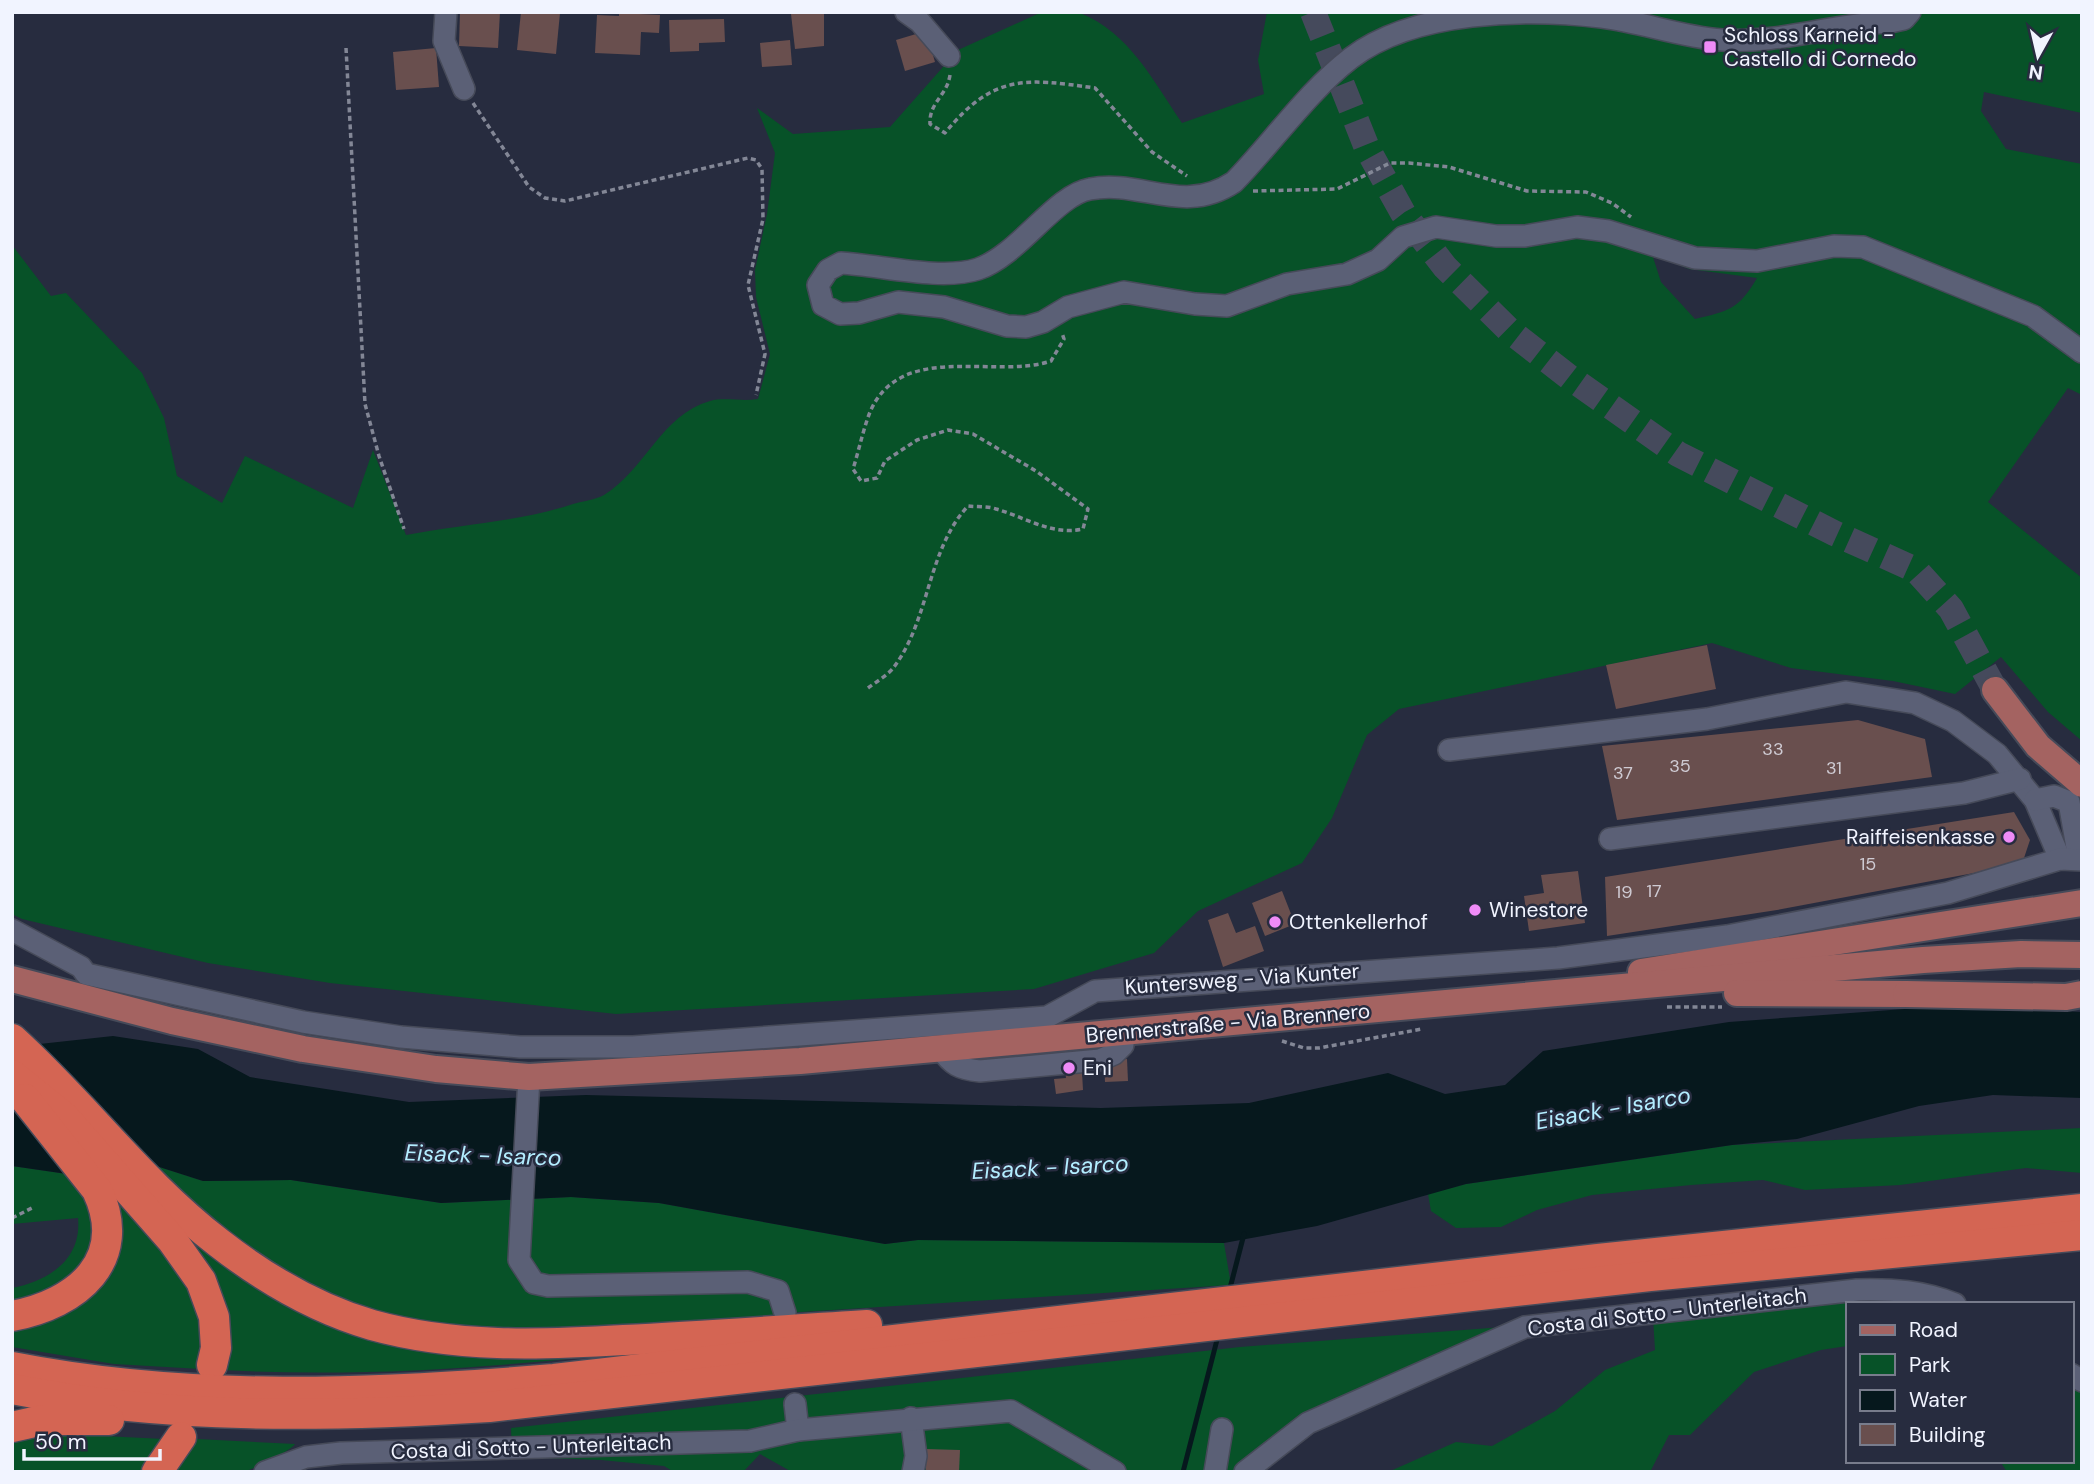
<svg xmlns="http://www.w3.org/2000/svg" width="2094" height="1484" font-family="'DM Sans',sans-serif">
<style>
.green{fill:#075228;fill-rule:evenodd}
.water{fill:#06181d}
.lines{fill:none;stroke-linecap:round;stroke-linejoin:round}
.stream{stroke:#06181d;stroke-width:5}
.building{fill:#694f4e}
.major-tunnel{stroke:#454a5c;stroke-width:26;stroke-dasharray:26 13;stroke-linecap:butt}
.minor-casing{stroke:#464a59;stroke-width:24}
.major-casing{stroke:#464a59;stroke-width:30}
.highway-casing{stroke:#464a59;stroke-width:33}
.path{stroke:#838796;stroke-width:3.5;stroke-dasharray:5 3.5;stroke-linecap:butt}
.minor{stroke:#5b6076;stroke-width:21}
.major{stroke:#a46361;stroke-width:26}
.highway{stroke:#d46553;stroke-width:30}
.major-bridge-casing{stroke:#464a59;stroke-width:30;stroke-linecap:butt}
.major-bridge{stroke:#a46361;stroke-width:26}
.poi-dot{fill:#ef8bf7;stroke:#272c3f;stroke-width:2.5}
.labels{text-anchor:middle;stroke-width:5;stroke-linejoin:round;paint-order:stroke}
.number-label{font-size:18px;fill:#cfcbd3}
.poi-label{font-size:21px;fill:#f1f4ff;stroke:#272c3f;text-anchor:start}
.street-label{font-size:21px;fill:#f1f4ff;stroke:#272c3f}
.water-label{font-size:23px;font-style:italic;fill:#b3edff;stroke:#272c3f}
</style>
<rect width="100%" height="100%" fill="#272c3f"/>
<g class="green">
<path d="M1042,12C1053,12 1069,10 1080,13C1129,32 1154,82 1182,123L1264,94L1258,60L1267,12H2082V113L1984,92L1981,111L2006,149L2082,164V395L2068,388L1988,502L2082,578V741L2048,712L2001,657L1955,694L1893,681L1791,668L1712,643L1399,709L1367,735L1332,818L1302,863L1198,911L1154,953L1034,989L616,1014L330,983L208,963L22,919L12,914V245L51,296L66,293L142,373L164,418L177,476L222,503L245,456L353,508L373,450L406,535C462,524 518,522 573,504C583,501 595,500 604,495C645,470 661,415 710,401C725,397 742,402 758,399L770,354L756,297L755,270L767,214L775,153L757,108L793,134L890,127L958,50ZM1652,254L1689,269L1757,278C1739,309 1729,311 1695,319L1661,282Z"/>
<polygon points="2082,1128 2082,1173 2026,1168 1900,1185 1805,1190 1763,1180 1691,1185 1592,1195 1537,1210 1501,1227 1456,1228 1431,1211 1428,1194 1466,1184 1732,1145"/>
<polygon points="150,1164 203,1181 291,1180 441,1203 571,1197 659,1203 885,1244 918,1240 1224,1243 1231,1285 785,1313 718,1323 520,1333 417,1324 368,1311 321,1292 230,1239"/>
<path d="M12,1166L74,1175L85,1188L99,1235L75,1281L12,1306V1288C49,1281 82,1259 78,1218L12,1224Z"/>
<path d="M111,1193C136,1215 191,1278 199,1309C203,1329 201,1349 201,1369L114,1364L12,1347V1324L77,1303Z"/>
<path d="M166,1216L294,1304L598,1356C471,1369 349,1377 222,1370Z"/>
<polygon points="1875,1294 1943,1304 1847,1304 1847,1346 1821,1350 1754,1372 1690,1435 1669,1435 1650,1472 1388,1472 1456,1442 1492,1446 1555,1411 1605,1370 1655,1350 1653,1317"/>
<polygon points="1503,1327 1308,1423 1245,1472 792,1472 760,1454 743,1472 674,1472 664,1466 601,1460 512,1457 511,1428 1240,1347"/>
<polygon points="2071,1384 2082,1392 2082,1472 2007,1472 2000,1461 2071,1461"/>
<polygon points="43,1433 164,1439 142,1472 12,1472 12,1440"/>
<path d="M197,1439L295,1444C291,1451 252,1470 243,1472C222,1475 197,1472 176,1472Z"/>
</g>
<polygon class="water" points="1945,1006 2082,1012 2082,1098 1993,1095 1919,1106 1797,1139 1732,1145 1466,1184 1317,1226 1224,1243 918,1240 885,1244 659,1203 571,1197 441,1203 291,1180 203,1181 150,1164 74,1175 12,1166 12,1047 113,1036 198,1049 250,1077 409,1102 586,1095 1101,1108 1249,1103 1388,1073 1445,1094 1505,1085 1543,1051 1729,1022"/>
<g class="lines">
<g class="stream">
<polyline points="1229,1292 1244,1234"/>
<polyline points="1183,1472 1218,1336"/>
</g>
</g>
<g class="building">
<polygon points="460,12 500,12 498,48 459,46"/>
<polygon points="521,12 560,13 556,54 517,50"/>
<polygon points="824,12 824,46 795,49 791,14"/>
<polygon points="619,13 660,15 659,33 641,32 640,55 595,53 597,15 619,16"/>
<polygon points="724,19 725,42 699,43 699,51 670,52 669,20"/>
<polygon points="926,31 935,62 905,71 896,40"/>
<polygon points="790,40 792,65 762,67 760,43"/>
<polygon points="436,48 439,87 396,90 393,52"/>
<polygon points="1707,645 1716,689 1616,709 1606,665"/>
<polygon points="1858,720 1925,739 1932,777 1617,820 1602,746"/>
<polygon points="2014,812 2030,840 2022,864 1777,910 1607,936 1605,877"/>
<polygon points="1578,871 1585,923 1529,931 1524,896 1544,893 1541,875"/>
<polygon points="1282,891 1295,924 1265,936 1252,903"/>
<polygon points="1228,913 1236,933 1255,926 1264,951 1223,967 1208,920"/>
<polygon points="1081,1054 1083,1090 1056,1094 1054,1079 1066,1078 1065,1070"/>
<polygon points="1127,1059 1128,1081 1105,1082 1104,1061"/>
<polygon points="926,1449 960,1450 959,1472 926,1472"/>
</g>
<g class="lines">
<polyline class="major-tunnel" points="1313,12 1367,148 1403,213 1445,267 1511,332 1569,377 1678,454 1834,533 1916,570 1951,609 1995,690"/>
<g class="minor-casing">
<g id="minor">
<polyline points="446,12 444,41 464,89"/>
<polyline points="906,12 920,22 949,56"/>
<path d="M1910,12L1904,19L1890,22C1834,24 1778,44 1722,40C1681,37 1642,22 1602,17C1526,8 1414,10 1351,58C1308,91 1272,143 1234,182C1183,216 1141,179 1090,189C1055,195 1019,255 978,269C941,281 880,265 841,263L828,270L818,285L823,305L840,314L859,313L898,302L944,307L1007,326L1026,327L1043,322L1068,307L1124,292L1195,304L1227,306L1287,284L1347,274L1378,260L1403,237L1436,227L1496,236H1525L1577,227L1608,231L1695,258L1757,261L1834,246L1863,247L2033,316L2082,352"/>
<polyline points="1449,750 1707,719 1846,692 1915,703 1953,721 1997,754 2035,800 2060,859"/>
<polyline points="2035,800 2054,796 2069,802 2079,859"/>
<polyline points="1610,839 1964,793 2020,779"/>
<polyline points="12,930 81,967 86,974 303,1022 401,1037 520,1047 633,1047 1047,1017 1095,991 1558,958 1727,936 1948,893 2060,859 2082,860"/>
<path d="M940,1048C952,1065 959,1069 980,1071L1100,1060L1114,1054L1123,1045V1033"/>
<polyline points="529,1077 519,1260 534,1283 548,1286 748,1282 778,1291 785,1313"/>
<polyline points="2071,1374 2082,1381"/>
<polyline points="795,1404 798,1430"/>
<polyline points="911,1418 916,1456 913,1472"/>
<polyline points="265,1472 306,1457 341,1453 750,1441 798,1430 1011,1411 1115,1472"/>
<polyline points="1215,1472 1222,1429"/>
<path d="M1245,1472L1308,1423L1525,1327L1857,1290C1893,1289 1922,1291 1955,1304"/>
</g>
</g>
<g class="major-casing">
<g id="major">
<polyline points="1995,690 2038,746 2082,784"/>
<polyline points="1641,972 2082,903"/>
<polyline points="12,979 172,1021 303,1049 436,1069 529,1077 800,1061 1923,960 2021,954 2082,955"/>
<polyline points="1737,993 1906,994"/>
</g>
</g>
<g class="highway-casing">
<g id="highway">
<path d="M12,1039C84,1104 142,1184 219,1243C264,1278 317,1309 372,1325C455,1348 540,1345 624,1340C705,1336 786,1330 867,1325"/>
<polyline points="12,1075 64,1117 172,1240 201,1281 214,1317 216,1348 212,1365"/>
<path d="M12,1316C77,1304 130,1260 97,1190L25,1099"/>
<path d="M12,1367C191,1402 373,1394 554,1379L1598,1259L2082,1209"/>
<path d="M12,1389C170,1420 329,1417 489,1407L1650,1276L2082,1235"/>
<polyline points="12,1427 43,1420 109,1420"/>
<polyline points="157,1472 181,1437"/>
</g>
</g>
<g class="path">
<polyline points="346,48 365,404 379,456 404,529"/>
<path d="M950,75C947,96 929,102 930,124L945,133C993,74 1025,78 1095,88L1152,152L1187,176"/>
<polyline points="473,103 529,187 545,198 565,201 748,158 756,160 762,169 763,219 748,285 765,354 756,395"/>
<polyline points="1253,191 1337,189 1390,163 1409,163 1449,167 1527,191 1586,192 1612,203 1631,217"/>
<path d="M868,688C876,682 888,675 894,667C930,619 927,550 968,506C977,507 988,506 996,509C1025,517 1052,536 1083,529L1088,509L1036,471L973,434L948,430L917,440L885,461L877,478L861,481L853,469C859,450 863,430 870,412C901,340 995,380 1051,361L1064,339L1062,333"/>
<polyline points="1667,1007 1722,1007"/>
<polyline points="1282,1041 1304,1048 1319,1048 1422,1029"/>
<polyline points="12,1218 32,1208"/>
</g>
<use href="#minor" class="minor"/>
<use href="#major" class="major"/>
<use href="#highway" class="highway"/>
<g class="major-bridge-casing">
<polyline id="major-bridge" points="1906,994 2066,997 2082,994"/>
</g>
<use href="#major-bridge" class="major-bridge"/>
</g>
<g class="poi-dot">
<rect x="1703" y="40" width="14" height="14" rx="3.5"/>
<circle cx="2009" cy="837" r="7"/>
<circle cx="1475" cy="910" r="7"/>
<circle cx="1275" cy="922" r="7"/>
<circle cx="1069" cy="1068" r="7"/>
</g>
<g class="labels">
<g class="number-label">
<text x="1773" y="755">33</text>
<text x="1680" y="772">35</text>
<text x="1834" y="774">31</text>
<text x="1623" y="779">37</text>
<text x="1868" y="870">15</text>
<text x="1654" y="897">17</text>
<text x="1624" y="898">19</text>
</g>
<g class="poi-label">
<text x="1724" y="42">Schloss Karneid -<tspan x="1724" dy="24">Castello di Cornedo</tspan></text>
<text x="1995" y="844" text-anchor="end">Raiffeisenkasse</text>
<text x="1489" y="917">Winestore</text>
<text x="1289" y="929">Ottenkellerhof</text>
<text x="1083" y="1075">Eni</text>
</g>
<g class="street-label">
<text transform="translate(1242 979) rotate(-4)" y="7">Kuntersweg - Via Kunter</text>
<text transform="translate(1228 1023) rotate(-5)" y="7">Brennerstraße - Via Brennero</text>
<text transform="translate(1667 1312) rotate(-7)" y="7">Costa di Sotto - Unterleitach</text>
<text transform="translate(531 1447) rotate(-2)" y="7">Costa di Sotto - Unterleitach</text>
</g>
<g class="water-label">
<text transform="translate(1613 1108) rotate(-10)" y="8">Eisack - Isarco</text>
<text transform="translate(483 1155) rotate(2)" y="8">Eisack - Isarco</text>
<text transform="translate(1050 1167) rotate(-3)" y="8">Eisack - Isarco</text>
</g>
</g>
<rect width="2094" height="1484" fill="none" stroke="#f1f4ff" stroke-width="28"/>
<rect x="1846" y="1302" width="228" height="161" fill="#272c3f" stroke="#787c8c" stroke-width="2"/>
<rect x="1860" y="1325" width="35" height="10" fill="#a46361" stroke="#787c8c" stroke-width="2"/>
<text x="1909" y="1337" font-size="21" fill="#f1f4ff">Road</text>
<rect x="1860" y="1354" width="35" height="21" fill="#075228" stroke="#787c8c" stroke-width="2"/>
<text x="1909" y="1372" font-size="21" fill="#f1f4ff">Park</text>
<rect x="1860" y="1390" width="35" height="21" fill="#06181d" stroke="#787c8c" stroke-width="2"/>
<text x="1909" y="1407" font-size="21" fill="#f1f4ff">Water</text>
<rect x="1860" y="1424" width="35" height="21" fill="#694f4e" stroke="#787c8c" stroke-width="2"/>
<text x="1909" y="1442" font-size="21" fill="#f1f4ff">Building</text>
<g transform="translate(2038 56) rotate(188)" stroke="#272c3f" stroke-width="5" paint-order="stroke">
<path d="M0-5L12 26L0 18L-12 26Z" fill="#f1f4ff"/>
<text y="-10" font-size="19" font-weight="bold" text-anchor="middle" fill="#f1f4ff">N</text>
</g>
<path d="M24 1449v10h136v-10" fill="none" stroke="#f1f4ff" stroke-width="3.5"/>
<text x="35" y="1449" font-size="21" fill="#f1f4ff" stroke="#272c3f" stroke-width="5" paint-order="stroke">50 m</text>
</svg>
